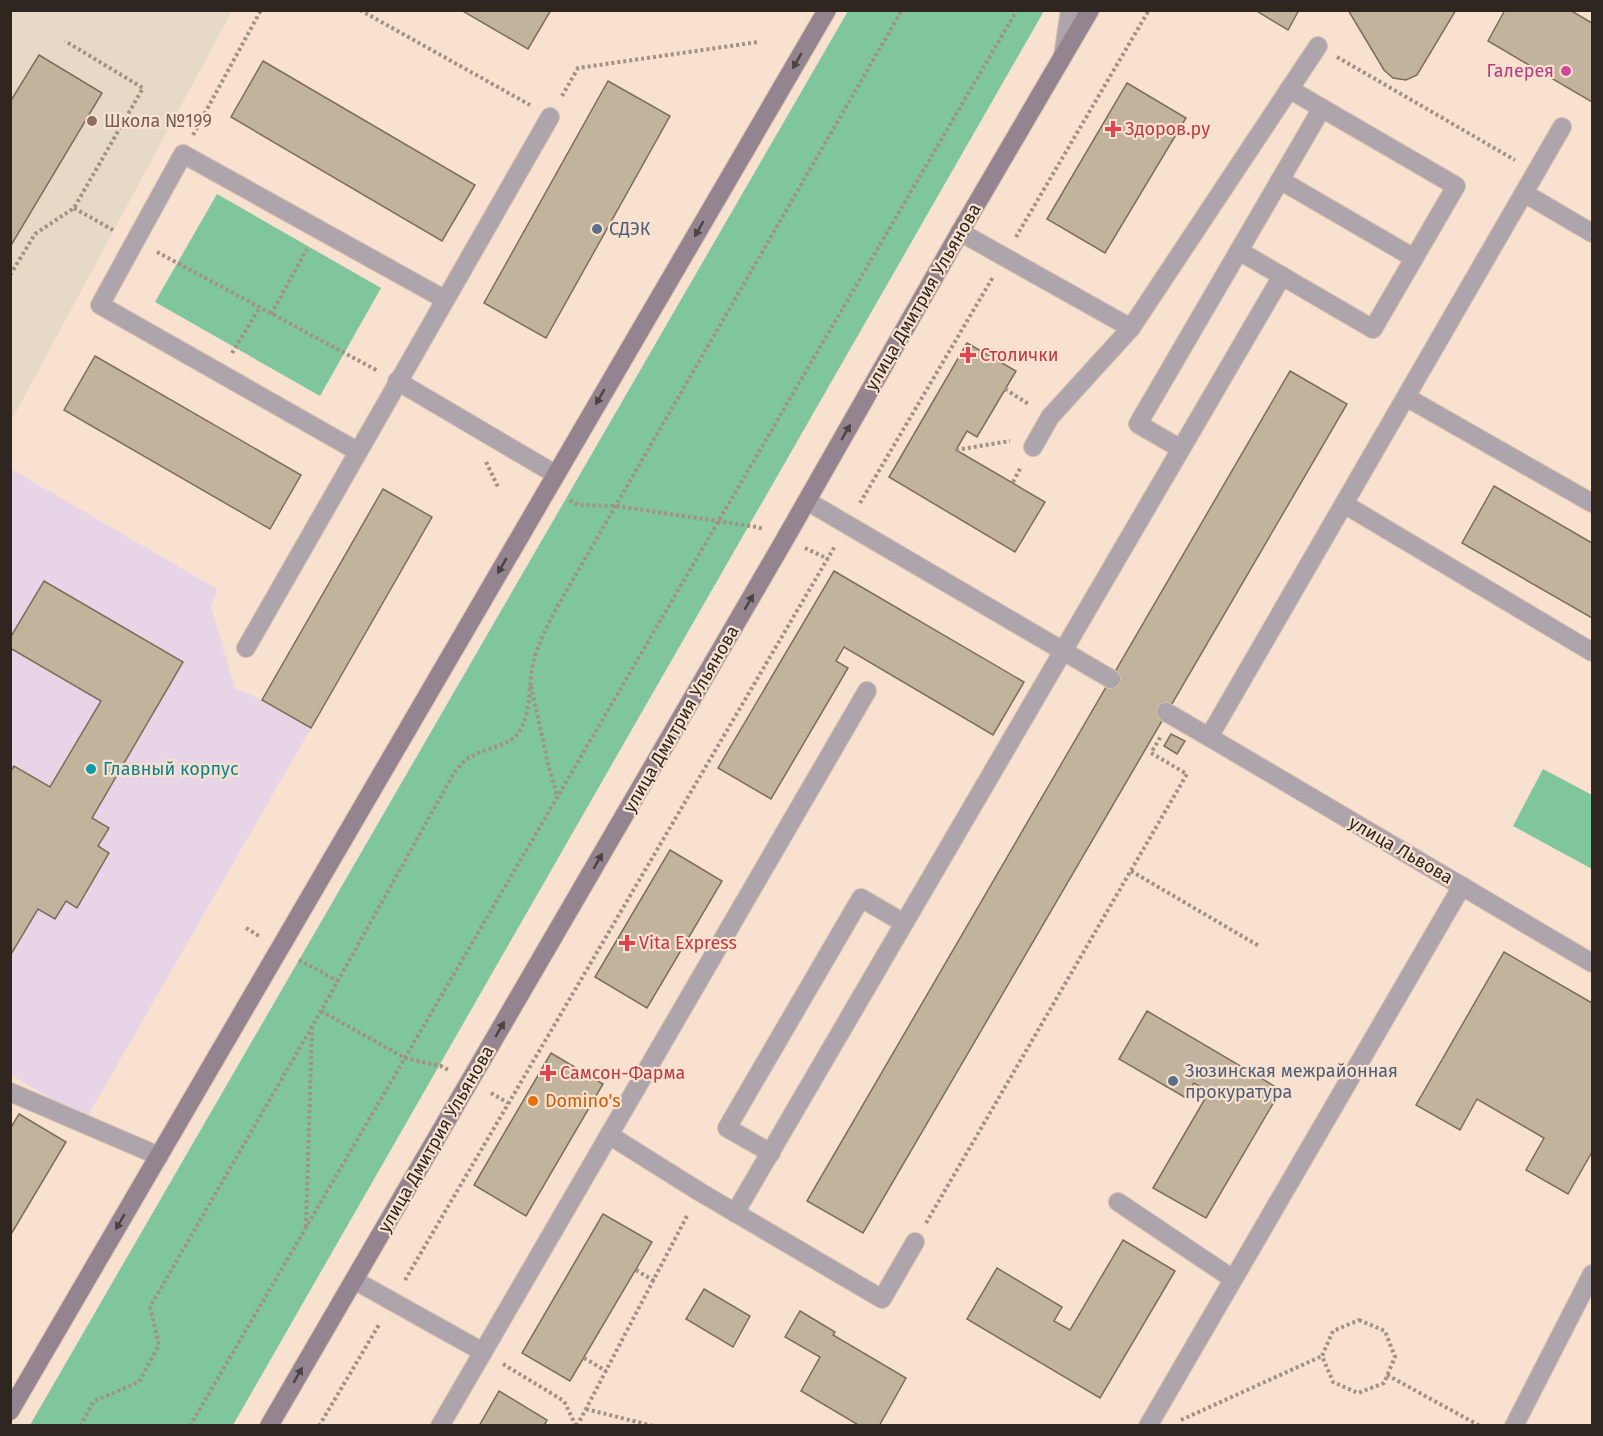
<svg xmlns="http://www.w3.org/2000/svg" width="1603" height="1436" font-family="'Fira Sans',sans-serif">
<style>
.education{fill:#e6dac6}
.medical{fill:#e7d5e7}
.green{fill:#7fc69d}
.building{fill:#c2b39d;stroke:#7c6e5a;stroke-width:1.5}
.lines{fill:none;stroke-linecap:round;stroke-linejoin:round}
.lane-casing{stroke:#d4bfaf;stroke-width:20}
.street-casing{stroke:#d4bfaf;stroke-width:20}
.secondary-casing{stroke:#d4bfaf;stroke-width:20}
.path{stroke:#a29184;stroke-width:4;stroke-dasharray:3 3;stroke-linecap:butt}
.lane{stroke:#aea4ab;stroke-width:18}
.street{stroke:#aea4ab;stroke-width:18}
.secondary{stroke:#93848f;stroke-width:18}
.oneway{fill:#4c4241}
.hotel-dot{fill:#d1479c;stroke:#f8e1cf;stroke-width:2}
.education-dot{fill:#8d6e63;stroke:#f8e1cf;stroke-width:2}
.health-dot{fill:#e0444e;stroke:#f8e1cf;stroke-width:2}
.service-dot{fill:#5c6f8a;stroke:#f8e1cf;stroke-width:2}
.culture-dot{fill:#0f9aa8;stroke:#f8e1cf;stroke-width:2}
.food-dot{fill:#e8710a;stroke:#f8e1cf;stroke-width:2}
.labels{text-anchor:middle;stroke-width:4.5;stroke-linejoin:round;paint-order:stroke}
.hotel-label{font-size:18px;fill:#b23c85;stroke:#f8e1cf;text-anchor:end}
.education-label{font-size:18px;fill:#785e54;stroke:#f8e1cf;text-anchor:start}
.health-label{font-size:18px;fill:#be3a42;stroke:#f8e1cf;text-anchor:start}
.service-label{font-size:18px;fill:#4e5e75;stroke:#f8e1cf;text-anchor:start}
.street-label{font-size:18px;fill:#2e261f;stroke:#f8e1cf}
.culture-label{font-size:18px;fill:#0d838f;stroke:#f8e1cf;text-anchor:start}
.food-label{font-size:18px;fill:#c56008;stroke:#f8e1cf;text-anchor:start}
</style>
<rect width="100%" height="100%" fill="#f8e1cf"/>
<polygon class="education" points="11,11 232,11 11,421"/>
<polygon class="medical" points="11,469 217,589 211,607 235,688 262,700 311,728 86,1119 11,1075"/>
<g class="green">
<polygon points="848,11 1044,11 233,1425 30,1425"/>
<polygon points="217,194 381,288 320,396 155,302"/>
<polygon points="1543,769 1592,795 1592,869 1513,826"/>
</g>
<g class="building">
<polygon points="461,10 551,10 528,49"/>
<polygon points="1255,10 1299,10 1288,30"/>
<polygon points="1348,10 1456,10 1417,75 1406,80 1393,78 1384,70"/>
<polygon points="1505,10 1570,10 1592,23 1592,102 1488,41"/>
<polygon points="39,55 102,93 10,247 10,102"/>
<polygon points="263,61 475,185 442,241 231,117"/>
<polygon points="608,81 670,116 546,338 484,303"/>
<polygon points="1127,83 1186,118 1105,253 1047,219"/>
<polygon points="967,343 1016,371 977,437 967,431 956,450 1045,502 1015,552 889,477"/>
<polygon points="95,356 301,475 270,529 64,410"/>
<polygon points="1290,371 1347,404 863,1233 807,1201"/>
<polygon points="1494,486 1592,543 1592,618 1462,543"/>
<polygon points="383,489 432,517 311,728 262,700"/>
<polygon points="834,571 1024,682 993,735 844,647 836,661 848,668 771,799 718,768"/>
<polygon points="44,581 183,662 92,818 109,828 98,846 109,853 77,908 66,901 55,919 38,909 10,956 10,772 14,766 50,787 101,701 10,648 10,638"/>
<polygon points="1171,734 1185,741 1177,754 1164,746"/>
<polygon points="670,850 722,881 647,1008 595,977"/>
<polygon points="1504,952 1592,1003 1592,1152 1568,1194 1526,1170 1544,1138 1477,1099 1460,1130 1416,1105"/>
<polygon points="1147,1011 1281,1090 1206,1218 1153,1188 1209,1092 1194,1083 1186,1098 1119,1059"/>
<polygon points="551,1053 603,1084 526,1216 474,1185"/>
<polygon points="19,1114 66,1142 10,1236 10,1129"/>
<polygon points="603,1214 652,1242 570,1381 522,1353"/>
<polygon points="1123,1240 1175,1271 1100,1398 967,1319 997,1268 1062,1307 1054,1321 1070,1330"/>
<polygon points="704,1289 750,1316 733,1347 686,1319"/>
<polygon points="800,1311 835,1332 833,1335 906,1378 879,1426 860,1426 801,1391 820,1357 785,1337"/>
<polygon points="499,1391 547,1420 544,1426 479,1426"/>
</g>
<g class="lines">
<g class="lane-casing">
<g id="lane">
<polyline points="1280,180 1414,258"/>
<polyline points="1524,193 1592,233"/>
<polyline points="960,232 1131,328"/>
<polyline points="1239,251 1373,329 1456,186 1289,89"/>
<polyline points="397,381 555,474"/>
<polyline points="1406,397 1592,503"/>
<polyline points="1033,447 1050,417 1131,328 1318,46"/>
<polyline points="1181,449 1138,424 1322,108"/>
<polyline points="357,451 100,305 183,154 444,299"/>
<polyline points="807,501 1111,679"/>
<polyline points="1344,504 1592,652"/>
<polyline points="246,648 550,117"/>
<polyline points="1166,712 1209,737 1562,127"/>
<polyline points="10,1092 159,1156"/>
<polyline points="609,1135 700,1192 882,1299 915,1242"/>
<polyline points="771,1153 727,1128 861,898 904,923"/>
<polyline points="1118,1202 1233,1279"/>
<polyline points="735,1213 1282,276"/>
<polyline points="354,1280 483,1352"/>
<polyline points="440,1426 867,691"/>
<polyline points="1148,1426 1462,886"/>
<polyline points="1514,1426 1592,1274"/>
</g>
</g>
<g class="street-casing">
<g id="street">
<polyline points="1063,56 1070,10"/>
<polyline points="1209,737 1592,963"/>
</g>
</g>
<g class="secondary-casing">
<g id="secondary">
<polyline points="10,1411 827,10"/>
<polyline points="269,1426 785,539 960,232 1090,10"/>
</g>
</g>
<g class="path">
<polyline points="360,10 530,105"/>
<polyline points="1337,57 1515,160"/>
<polyline points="562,96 578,68 758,42"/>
<polyline points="193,135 261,10"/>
<polyline points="74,208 113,230"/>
<polyline points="1016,237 1149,10"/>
<polyline points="157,252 378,371"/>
<polyline points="10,275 35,234 74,208 143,88 65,41"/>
<polyline points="271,314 307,249"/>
<polyline points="232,353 260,307"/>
<polyline points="1005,389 1030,405"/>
<polyline points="956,450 1010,441"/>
<polyline points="486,462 499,489"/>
<polyline points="1013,482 1021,467"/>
<polyline points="570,500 578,505 616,506 757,527 763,529"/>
<polyline points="860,503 993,277"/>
<polyline points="805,548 828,559"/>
<polyline points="531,686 549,768 557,795"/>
<polyline points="1131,871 1259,946"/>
<polyline points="246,928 259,936"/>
<polyline points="299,960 338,981"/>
<polyline points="321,1011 405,1058 441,1066 450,1071"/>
<polyline points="491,1093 508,1103"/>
<polyline points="926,1223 1187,774 1151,753 1161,736"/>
<polyline points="306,1227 312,1027"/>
<polyline points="636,1270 654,1281"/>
<polyline points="405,1280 835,546"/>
<polygon points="1359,1320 1385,1331 1395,1357 1384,1383 1358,1393 1333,1382 1322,1356 1333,1331"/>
<polyline points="584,1358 606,1371"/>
<polyline points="503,1364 564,1401 576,1426"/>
<polyline points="1387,1375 1480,1426"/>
<polyline points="586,1409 653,1426"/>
<polyline points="1181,1420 1322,1356"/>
<path d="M80,1426L94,1401L139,1382L159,1345L150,1307L321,1011L454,773C459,767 463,761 470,757C485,748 508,747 519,732C532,712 528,686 533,664C537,645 547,627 556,609L902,10"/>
<polyline points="190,1426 1017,10"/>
<polyline points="319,1426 380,1323"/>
<polyline points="577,1426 688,1214"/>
</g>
<use href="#lane" class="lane"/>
<use href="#street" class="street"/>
<use href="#secondary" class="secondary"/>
</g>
<defs><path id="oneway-solid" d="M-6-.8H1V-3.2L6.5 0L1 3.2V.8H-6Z" transform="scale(1.5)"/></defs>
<g class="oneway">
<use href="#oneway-solid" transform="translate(797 61) rotate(120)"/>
<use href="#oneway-solid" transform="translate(699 229) rotate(120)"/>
<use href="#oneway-solid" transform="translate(600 397) rotate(120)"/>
<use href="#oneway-solid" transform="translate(846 432) rotate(-60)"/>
<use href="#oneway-solid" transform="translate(502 566) rotate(120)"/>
<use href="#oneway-solid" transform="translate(749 602) rotate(-60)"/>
<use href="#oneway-solid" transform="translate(598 861) rotate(-60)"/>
<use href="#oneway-solid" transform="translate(500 1029) rotate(-60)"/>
<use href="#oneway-solid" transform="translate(120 1222) rotate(120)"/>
<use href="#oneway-solid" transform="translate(298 1375) rotate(-60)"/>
</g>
<circle class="hotel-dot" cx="1566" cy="71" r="6"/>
<circle class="education-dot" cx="92" cy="121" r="6"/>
<g class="health-dot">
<path d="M1110 120h6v6h6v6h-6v6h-6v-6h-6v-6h6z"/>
<path d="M965 346h6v6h6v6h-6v6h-6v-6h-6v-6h6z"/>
<path d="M624 934h6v6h6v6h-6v6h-6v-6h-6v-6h6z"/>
<path d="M545 1064h6v6h6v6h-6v6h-6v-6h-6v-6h6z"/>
</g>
<g class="service-dot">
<circle cx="597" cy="229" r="6"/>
<circle cx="1173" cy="1081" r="6"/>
</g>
<circle class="culture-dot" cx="91" cy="769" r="6"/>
<circle class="food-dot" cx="533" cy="1101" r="6"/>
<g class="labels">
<g class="hotel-label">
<text x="1554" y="77">Галерея</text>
</g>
<g class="education-label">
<text x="104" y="127">Школа №199</text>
</g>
<g class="health-label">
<text x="1125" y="135">Здоров.ру</text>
<text x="980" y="361">Столички</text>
<text x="639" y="949">Vita Express</text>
<text x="560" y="1079">Самсон-Фарма</text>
</g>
<g class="service-label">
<text x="609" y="235">СДЭК</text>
<text x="1185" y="1077">Зюзинская межрайонная<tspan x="1185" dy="21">прокуратура</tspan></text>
</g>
<g class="street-label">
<text transform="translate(923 297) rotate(-60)" y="6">улица Дмитрия Ульянова</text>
<text transform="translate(681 719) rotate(-60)" y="6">улица Дмитрия Ульянова</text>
<text transform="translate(1401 850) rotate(30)" y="6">улица Львова</text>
<text transform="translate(436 1139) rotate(-60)" y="6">улица Дмитрия Ульянова</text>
</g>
<g class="culture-label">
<text x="103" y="775">Главный корпус</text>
</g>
<g class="food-label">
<text x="545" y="1107">Domino's</text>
</g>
</g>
<rect width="1603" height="1436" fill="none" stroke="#2e261f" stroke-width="24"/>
</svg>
